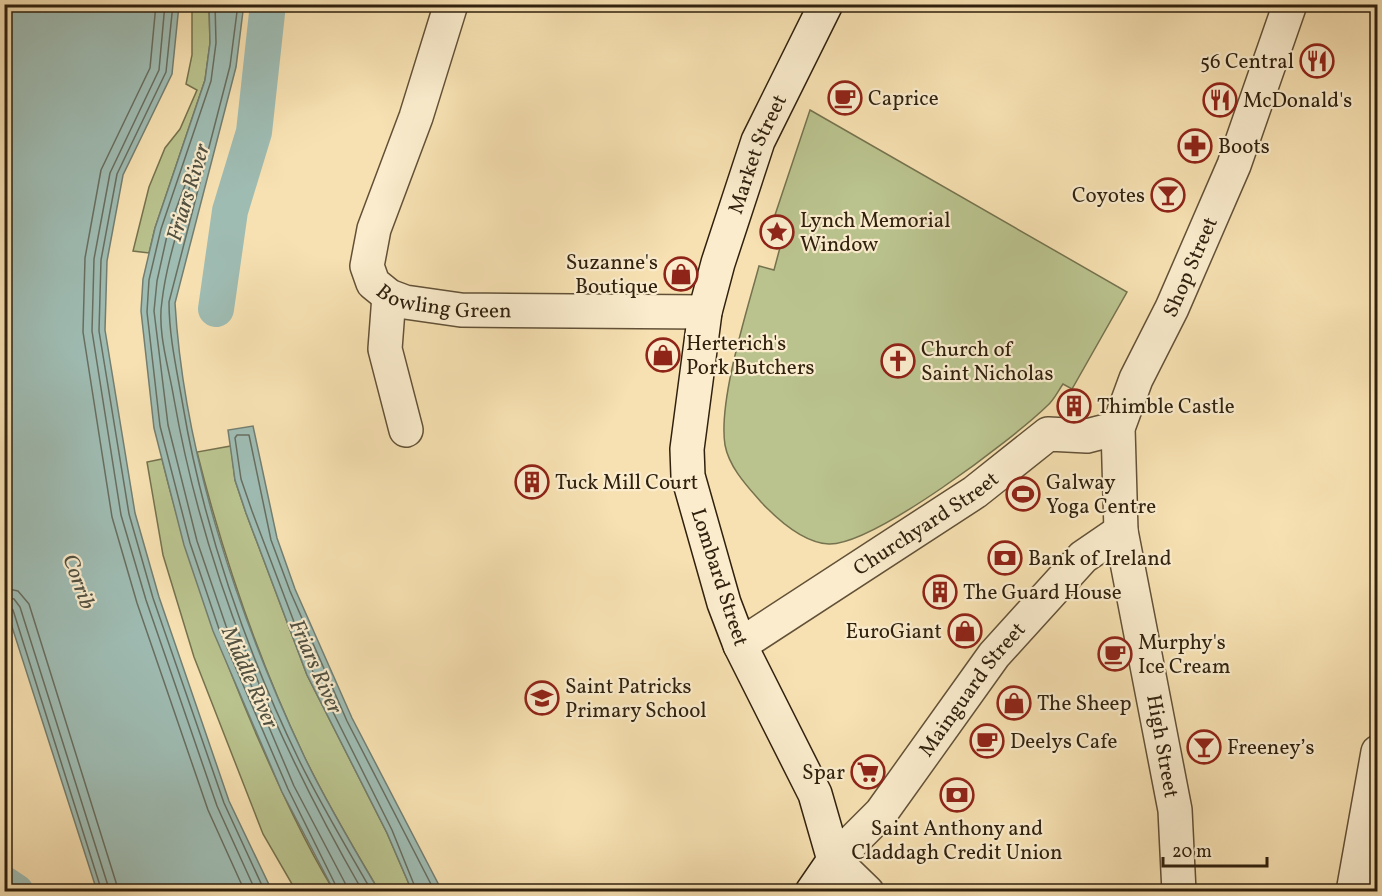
<svg xmlns="http://www.w3.org/2000/svg" width="1382" height="896" font-family="Vollkorn,serif">
<style>
.green{fill:#bac38e;stroke:#75724e;stroke-width:1.5}
.water{fill:#9fbcb3;stroke:#737e71;stroke-width:1.5}
.lines{fill:none;stroke-linecap:round;stroke-linejoin:round}
.shore{stroke:#686e60;stroke-width:1.5}
.canal{stroke:#9fbcb3;stroke-width:36}
.street-casing{stroke:#625137;stroke-width:36}
.secondary-casing{stroke:#30210e;stroke-width:36}
.street{stroke:#faeccd;stroke-width:33}
.secondary{stroke:#faeccd;stroke-width:33}
.labels{text-anchor:middle;stroke-width:4.5;stroke-linejoin:round;paint-order:stroke}
.poi-label{font-size:21px;fill:#30210e;stroke:#faeccd;text-anchor:start}
.street-label{font-size:21px;fill:#30210e;stroke:#faeccd}
.water-label{font-size:22px;font-style:italic;fill:#515040;stroke:#faeccd}
</style>
<rect width="100%" height="100%" fill="#f7e1b2"/>
<filter id="stains"><feTurbulence type="fractalNoise" baseFrequency=".00333" numOctaves="4"/><feColorMatrix values="0 0 0 0 .2 0 0 0 0 .09 0 0 0 0 .02 0 0 0 .5 -.17"/></filter>
<radialGradient id="worn" r=".72"><stop offset=".6" stop-color="#630" stop-opacity="0"/><stop offset="1" stop-color="#630" stop-opacity=".3"/></radialGradient>
<g class="green">
<polygon points="192,5 209,5 210,43 205,80 155,228 149,253 133,251 149,187 165,148 180,129 197,90 186,84 192,55"/>
<path d="M810,110L1127,292L1072,389L1063,384C1058,391 1054,400 1047,406C1013,439 874,545 829,544C804,543 778,520 761,502C747,486 729,467 725,445C718,401 747,311 759,266L774,270L786,225L773,221Z"/>
<path d="M231,446L235,480L246,513L307,675L387,833L412,891H379C353,847 326,802 304,756C258,659 223,556 197,452Z"/>
<path d="M162,459C185,554 218,645 257,736C280,788 304,842 334,891H296L263,834L194,657L163,555L147,462Z"/>
</g>
<g class="water">
<polygon points="4,5 179,5 172,74 123,175 107,261 105,330 135,513 159,597 229,801 272,891 97,891 4,602"/>
<path d="M209,5H243V11L236,67L175,303C184,456 239,618 304,756C326,802 353,847 379,891H334L282,792L213,631L184,545L154,428L141,311L143,279L155,228L205,80L210,43Z"/>
<polygon points="253,426 277,538 295,589 352,718 442,891 412,891 387,833 307,675 246,513 235,480 228,430"/>
</g>
<g class="lines">
<g class="shore">
<polyline points="156,4 150,68 101,170 85,258 83,332 112,517 137,603 208,810 245,892"/>
<polyline points="165,4 159,70 110,173 94,259 92,331 121,515 146,600 217,806 256,892"/>
<polyline points="173,4 166,72 117,174 101,260 99,331 129,514 153,598 224,803 265,892"/>
<polyline points="215,4 216,43 211,81 161,229 149,280 147,312 160,426 190,543 219,629 288,789 339,892"/>
<path d="M238,4L230,66L169,302C169,337 177,371 183,406C203,525 246,651 299,760C321,805 347,848 372,892"/>
<polyline points="4,588 18,591 29,604 119,892"/>
<polyline points="4,597 14,599 20,607 110,892"/>
<polyline points="4,605 13,610 102,892"/>
<path d="M346,892L345,883L294,786L226,626L197,541L168,425L154,311L157,281L168,231L189,174L192,177C182,218 167,259 162,301C157,332 169,368 174,399C205,576 274,737 363,892"/>
<polyline points="417,892 392,830 313,672 252,511 241,479 235,438 237,435 249,435 271,540 290,591 347,721 435,892"/>
</g>
<g class="canal">
<polyline points="216,309 230,211 254,132 268,4"/>
<polyline points="4,884 16,892"/>
</g>
<g class="street-casing">
<g id="street">
<path id="s1" d="M451,4L416,117L374,229L367,266L373,283L389,296L405,302L461,310L705,312"/>
<polyline points="389,296 385,349 406,430"/>
<path id="s2" d="M740,645L975,492L1048,434L1087,436L1118,428"/>
<path id="s3" d="M867,892L834,860L881,813L994,655L1083,557L1121,531"/>
<path id="s4" d="M1179,892L1175,810L1121,531L1118,428L1136,379L1172,308L1234,165L1290,4"/>
<polyline points="1353,892 1378,752"/>
</g>
</g>
<g class="secondary-casing">
<g id="secondary">
<path id="s5" d="M812,892L834,860L815,794L740,645L724,603L688,476L687,449L705,312L718,263L758,141L826,4"/>
</g>
</g>
<use href="#street" class="street"/>
<use href="#secondary" class="secondary"/>
</g>
<defs>
<g id="restaurant-ring" transform="scale(1.725)"><circle r="9.5" fill="#faeccd" stroke="#8f2418" stroke-width="1.5"/><path d="M-5-6h1v4h1v-4h1v4h1v-4h1v5L-1.5 .5V6h-2V.5L-5-1ZM5-6V6H3V1.5H1.5Q1.5-4 5-6Z" fill="#8f2418"/></g>
<g id="cafe-ring" transform="scale(1.725)"><circle r="9.5" fill="#faeccd" stroke="#8f2418" stroke-width="1.5"/><path d="M-5.5-4.5H6V0H3Q3 3.5 0 3.5H-2.5Q-5.5 3.5-5.5 0ZM3-3.2v2h1.7v-2ZM-6 4.5H4V6H-6Z" fill="#8f2418"/></g>
<g id="pharmacy-ring" transform="scale(1.725)"><circle r="9.5" fill="#faeccd" stroke="#8f2418" stroke-width="1.5"/><path d="M-2-6h4v4h4v4h-4v4h-4v-4h-4v-4h4Z" fill="#8f2418"/></g>
<g id="bar-ring" transform="scale(1.725)"><circle r="9.5" fill="#faeccd" stroke="#8f2418" stroke-width="1.5"/><path d="M-6-5H6L.8 .8V4.5H3.5V6h-7V4.5H-.8V.8Z" fill="#8f2418"/></g>
<g id="sight-ring" transform="scale(1.725)"><circle r="9.5" fill="#faeccd" stroke="#8f2418" stroke-width="1.5"/><path d="M0-6L1.8-2.2L6-1.7L2.9 1.2L3.7 5.4L0 3.3L-3.7 5.4L-2.9 1.2L-6-1.7L-1.8-2.2Z" fill="#8f2418"/></g>
<g id="shop-ring" transform="scale(1.725)"><circle r="9.5" fill="#faeccd" stroke="#8f2418" stroke-width="1.5"/><path d="M-5-2.5h2.3a2.7 3.5 0 0 1 5.4 0H5L5.5 6h-11ZM-1.5-2.5h3a1.5 2.3 0 0 0-3 0Z" fill="#8f2418"/></g>
<g id="church-ring" transform="scale(1.725)"><circle r="9.5" fill="#faeccd" stroke="#8f2418" stroke-width="1.5"/><path d="M-1.2-6h2.4v3.5h3.3v2.4h-3.3V6h-2.4V-.1h-3.3v-2.4h3.3Z" fill="#8f2418"/></g>
<g id="building-ring" transform="scale(1.725)"><circle r="9.5" fill="#faeccd" stroke="#8f2418" stroke-width="1.5"/><path d="M-4-6H4V6H1V3H-1V6H-4ZM-2.5-4.3h1.7v1.8h-1.7ZM.8-4.3h1.7v1.8H.8ZM-2.5-1h1.7V.8h-1.7ZM.8-1h1.7V.8H.8Z" fill="#8f2418"/></g>
<g id="stadium-ring" transform="scale(1.725)"><circle r="9.5" fill="#faeccd" stroke="#8f2418" stroke-width="1.5"/><path d="M0-5a6.5 5 0 1 0 0 10a6.5 5 0 1 0 0-10ZM-3.5-1.8h7v3.6h-7Z" fill="#8f2418"/></g>
<g id="bank-ring" transform="scale(1.725)"><circle r="9.5" fill="#faeccd" stroke="#8f2418" stroke-width="1.5"/><path d="M-6-4H6V4H-6ZM0-2.3a2.3 2.3 0 1 0 0 4.6a2.3 2.3 0 1 0 0-4.6Z" fill="#8f2418"/></g>
<g id="school-ring" transform="scale(1.725)"><circle r="9.5" fill="#faeccd" stroke="#8f2418" stroke-width="1.5"/><path d="M0-5L7-2L0 1L-7-2ZM-4 1L0 2.5L4 1V4Q0 6-4 4Z" fill="#8f2418"/></g>
<g id="supermarket-ring" transform="scale(1.725)"><circle r="9.5" fill="#faeccd" stroke="#8f2418" stroke-width="1.5"/><path d="M-6-5.5h2.5l.6 2H6L4.5 2H-2.5L-4.4-4H-6ZM-1.5 3.2a1.3 1.3 0 1 0 .1 0ZM3 3.2a1.3 1.3 0 1 0 .1 0Z" fill="#8f2418"/></g>
</defs>
<g fill-rule="evenodd">
<use href="#restaurant-ring" x="1317" y="61"/>
<use href="#cafe-ring" x="845" y="98"/>
<use href="#restaurant-ring" x="1220" y="100"/>
<use href="#pharmacy-ring" x="1195" y="146"/>
<use href="#bar-ring" x="1168" y="195"/>
<use href="#sight-ring" x="777" y="232"/>
<use href="#shop-ring" x="681" y="274"/>
<use href="#shop-ring" x="663" y="355"/>
<use href="#church-ring" x="898" y="361"/>
<use href="#building-ring" x="1074" y="406"/>
<use href="#building-ring" x="532" y="482"/>
<use href="#stadium-ring" x="1023" y="494"/>
<use href="#bank-ring" x="1005" y="558"/>
<use href="#building-ring" x="940" y="592"/>
<use href="#shop-ring" x="965" y="631"/>
<use href="#cafe-ring" x="1115" y="654"/>
<use href="#school-ring" x="542" y="698"/>
<use href="#shop-ring" x="1014" y="703"/>
<use href="#cafe-ring" x="987" y="741"/>
<use href="#bar-ring" x="1204" y="747"/>
<use href="#supermarket-ring" x="868" y="772"/>
<use href="#bank-ring" x="957" y="795"/>
</g>
<g class="labels">
<g class="poi-label">
<text x="1294" y="68" text-anchor="end">56 Central</text>
<text x="868" y="105">Caprice</text>
<text x="1243" y="107">McDonald's</text>
<text x="1218" y="153">Boots</text>
<text x="1145" y="202" text-anchor="end">Coyotes</text>
<text x="800" y="227">Lynch Memorial<tspan x="800" dy="24">Window</tspan></text>
<text x="658" y="269" text-anchor="end">Suzanne's<tspan x="658" dy="24">Boutique</tspan></text>
<text x="686" y="350">Herterich's<tspan x="686" dy="24">Pork Butchers</tspan></text>
<text x="921" y="356">Church of<tspan x="921" dy="24">Saint Nicholas</tspan></text>
<text x="1097" y="413">Thimble Castle</text>
<text x="555" y="489">Tuck Mill Court</text>
<text x="1046" y="489">Galway<tspan x="1046" dy="24">Yoga Centre</tspan></text>
<text x="1028" y="565">Bank of Ireland</text>
<text x="963" y="599">The Guard House</text>
<text x="942" y="638" text-anchor="end">EuroGiant</text>
<text x="1138" y="649">Murphy's<tspan x="1138" dy="24">Ice Cream</tspan></text>
<text x="565" y="693">Saint Patricks<tspan x="565" dy="24">Primary School</tspan></text>
<text x="1037" y="710">The Sheep</text>
<text x="1010" y="748">Deelys Cafe</text>
<text x="1227" y="754">Freeney’s</text>
<text x="845" y="779" text-anchor="end">Spar</text>
<text x="957" y="835" text-anchor="middle">Saint Anthony and<tspan x="957" dy="24">Claddagh Credit Union</tspan></text>
</g>
<g class="street-label">
<text dy="7" stroke="none"><textPath href="#s5" startOffset="783">Market Street</textPath></text>
<text dy="7" stroke="none"><textPath href="#s4" startOffset="646">Shop Street</textPath></text>
<text dy="7" stroke="none"><textPath href="#s1" startOffset="370">Bowling Green</textPath></text>
<text dy="7" stroke="none"><textPath href="#s2" startOffset="222">Churchyard Street</textPath></text>
<text transform="translate(720 577) rotate(72)" y="7">Lombard Street</text>
<text dy="7" stroke="none"><textPath href="#s3" startOffset="266">Mainguard Street</textPath></text>
<text transform="translate(1163 746) rotate(80)" y="7">High Street</text>
</g>
<g class="water-label">
<text transform="translate(187 192) rotate(-73)" y="8">Friars River</text>
<text transform="translate(80 581) rotate(70)" y="8">Corrib</text>
<text transform="translate(317 666) rotate(66)" y="8">Friars River</text>
<text transform="translate(251 677) rotate(66)" y="8">Middle River</text>
</g>
</g>
<rect width="1382" height="896" fill="none" stroke="#f7e1b2" stroke-width="24"/>
<rect x="6" y="6" width="1370" height="884" fill="none" stroke="#30210e" stroke-width="3"/>
<rect x="12" y="12" width="1358" height="872" fill="none" stroke="#30210e" stroke-width="1.5"/>
<path d="M1163 857v9h104v-9" fill="none" stroke="#30210e" stroke-width="3"/>
<text x="1172" y="857" font-size="18" fill="#30210e" stroke="#faeccd" stroke-width="4.5" paint-order="stroke">20 m</text>
<rect width="100%" height="100%" filter="url(#stains)"/>
<rect width="100%" height="100%" fill="url(#worn)"/>
</svg>
